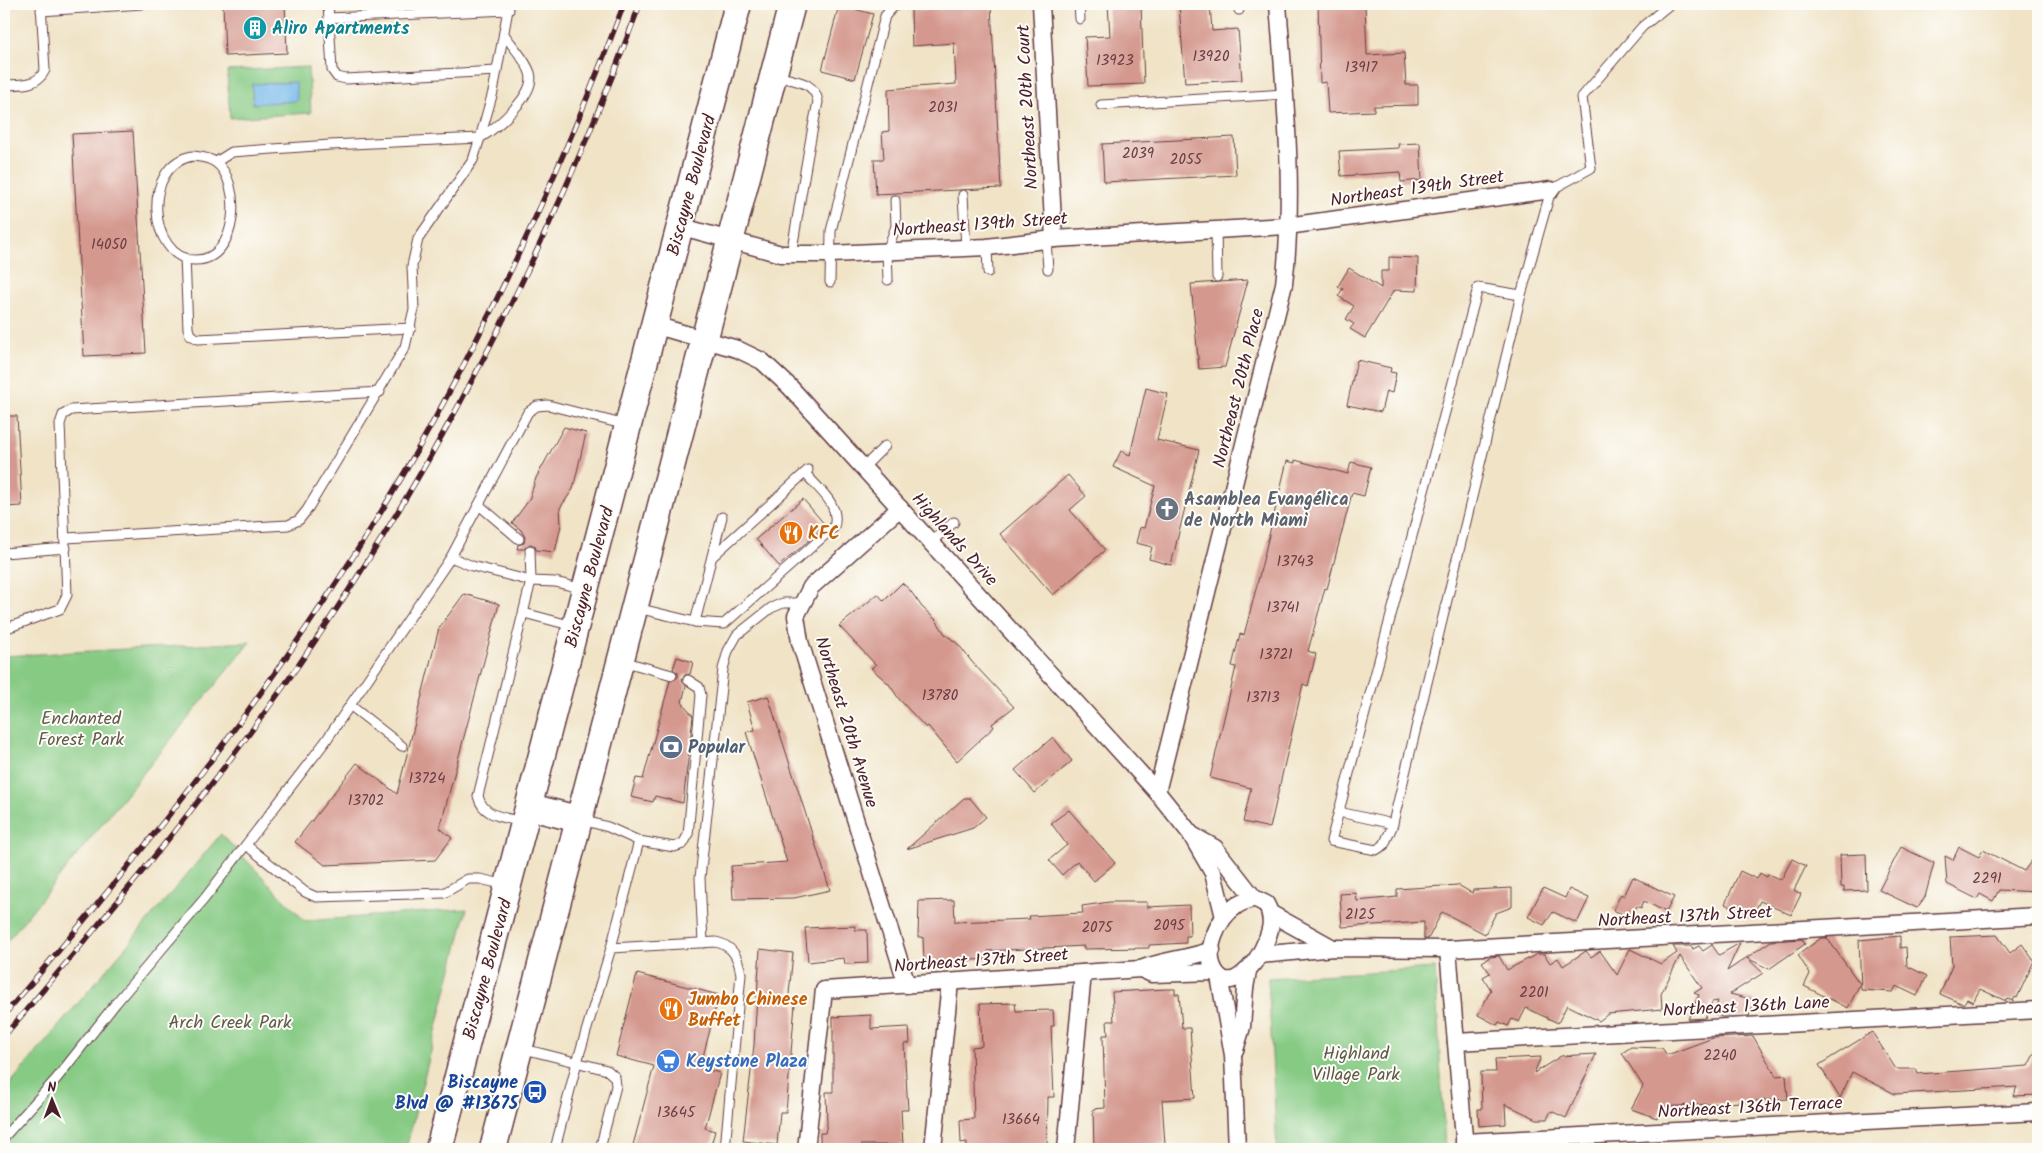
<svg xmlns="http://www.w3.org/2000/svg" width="2042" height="1153" font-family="Kalam,sans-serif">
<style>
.green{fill:#86ca84;stroke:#687458}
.water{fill:#77b9ec;stroke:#606c8c}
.building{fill:#d4988e}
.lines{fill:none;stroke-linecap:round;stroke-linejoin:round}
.lane-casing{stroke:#633c42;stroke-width:11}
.street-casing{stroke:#633c42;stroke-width:19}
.primary-casing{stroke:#633c42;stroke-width:29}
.lane{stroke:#fff;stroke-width:9}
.street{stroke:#fff;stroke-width:16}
.primary{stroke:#fff;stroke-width:26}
.rail-casing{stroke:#4a1f2b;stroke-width:5.5}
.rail{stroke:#fdfcf7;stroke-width:4;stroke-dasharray:11;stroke-linecap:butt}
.labels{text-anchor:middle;stroke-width:4;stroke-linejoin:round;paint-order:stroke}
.number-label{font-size:15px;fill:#6c3d44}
.culture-label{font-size:18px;font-weight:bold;fill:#0d838f;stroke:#fdfcf7;text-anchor:start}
.street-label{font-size:18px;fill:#4a1f2b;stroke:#fdfcf7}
.worship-label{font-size:18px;font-weight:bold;fill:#5b616d;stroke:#fdfcf7;text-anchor:start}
.food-label{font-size:18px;font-weight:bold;fill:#c56008;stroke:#fdfcf7;text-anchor:start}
.park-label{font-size:18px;fill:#5f5b4a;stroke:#fdfcf7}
.service-label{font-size:18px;font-weight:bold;fill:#4e5e75;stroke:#fdfcf7;text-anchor:start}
.shop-label{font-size:18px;font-weight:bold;fill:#366cbe;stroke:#fdfcf7;text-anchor:start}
.transit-label{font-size:18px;font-weight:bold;fill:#164399;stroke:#fdfcf7;text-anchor:end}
</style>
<rect width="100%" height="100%" fill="#fdfcf7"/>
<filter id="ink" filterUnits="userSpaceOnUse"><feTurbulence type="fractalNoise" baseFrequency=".02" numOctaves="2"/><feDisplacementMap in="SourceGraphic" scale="10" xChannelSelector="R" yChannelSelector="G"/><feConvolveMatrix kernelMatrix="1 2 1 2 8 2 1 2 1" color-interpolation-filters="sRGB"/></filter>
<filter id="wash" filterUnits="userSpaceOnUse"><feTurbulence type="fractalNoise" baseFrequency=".0096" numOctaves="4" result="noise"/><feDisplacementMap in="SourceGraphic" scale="20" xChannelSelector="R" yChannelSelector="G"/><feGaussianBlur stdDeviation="1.12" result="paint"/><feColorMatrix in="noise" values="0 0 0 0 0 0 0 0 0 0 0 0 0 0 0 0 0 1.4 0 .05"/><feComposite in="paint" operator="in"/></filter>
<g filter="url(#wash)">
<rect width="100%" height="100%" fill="#f0e3c6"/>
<g class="green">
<polygon points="308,67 311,113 230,118 227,71"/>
<polygon points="250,642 8,940 4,945 4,656"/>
<polygon points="221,834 305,921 467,909 406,1149 4,1149 4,1091"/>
<polygon points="1435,968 1445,1149 1277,1149 1268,978"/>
</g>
<polygon class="water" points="296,82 297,101 253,104 252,84"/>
<g id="blocks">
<g class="building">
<polygon points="223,4 285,4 287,53 225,56"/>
<polygon points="1108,4 1141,4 1144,84 1088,86 1085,37 1110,36"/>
<polygon points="1179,4 1210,4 1212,31 1238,29 1242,80 1185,83"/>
<polygon points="1318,4 1365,4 1367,55 1404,53 1406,85 1418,85 1418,105 1374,106 1374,111 1328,113 1326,82 1320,83"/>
<polygon points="839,5 873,14 855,79 822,70"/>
<polygon points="991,6 1001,188 876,194 874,159 884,159 882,132 889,131 888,89 956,84 954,43 912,46 911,10"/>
<polygon points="133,131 146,353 84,356 72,134"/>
<polygon points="1234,137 1236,175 1104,182 1102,144"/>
<polygon points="1420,143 1422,180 1401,182 1400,172 1341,176 1339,151 1399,148 1398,144"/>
<polygon points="1389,257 1418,258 1417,291 1394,290 1365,338 1350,329 1354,324 1346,319 1354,306 1338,296 1343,289 1338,286 1349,268 1381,288 1381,271 1389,271"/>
<polygon points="1248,280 1225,367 1199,369 1191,284"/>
<polygon points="1357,360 1391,368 1390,372 1396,373 1392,393 1386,391 1381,412 1347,405"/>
<polygon points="1146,388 1168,394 1157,440 1199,450 1171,565 1149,559 1152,547 1136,543 1140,527 1144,528 1155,486 1113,467 1121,451 1130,455"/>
<polygon points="4,416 17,416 22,506 4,507"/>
<polygon points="564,427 586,433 573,489 560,508 561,525 555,552 536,550 535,546 530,544 524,549 517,549 518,545 524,543 525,537 521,530 512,523 529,500 536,478"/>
<polygon points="1295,460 1348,474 1351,462 1371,467 1364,496 1352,493 1327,589 1325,588 1308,651 1316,654 1308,686 1303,684 1270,828 1243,822 1251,788 1210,778 1236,667 1232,666 1240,634 1244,635 1256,589 1287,461 1295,463"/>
<polygon points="1068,475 1086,496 1070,510 1105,550 1053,595 1000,534"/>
<polygon points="803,499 826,526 779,566 756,539"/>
<polygon points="902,583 909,589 922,607 936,620 945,634 958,644 972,662 1014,707 992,724 994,727 957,761 928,726 926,728 899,699 889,684 871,668 876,665 839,626 878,594 884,601"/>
<polygon points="464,594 499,604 440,828 452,838 435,860 325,865 295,842 357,763 397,794 439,628"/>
<polygon points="677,657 693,662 690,674 685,675 682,679 686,686 682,702 693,716 683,803 655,796 653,802 631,797 636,778 643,779 670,681 678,677 678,673 673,669"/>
<polygon points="768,696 830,890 794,898 733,899 731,866 787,862 746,732 755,730 747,702"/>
<polygon points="1053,737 1072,761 1035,793 1015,770"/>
<polygon points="964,798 970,798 986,817 973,828 907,849"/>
<polygon points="1069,810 1115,863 1094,881 1077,861 1062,875 1049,860 1067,845 1051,823"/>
<polygon points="1901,847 1934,863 1925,897 1917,908 1879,890"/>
<polygon points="1959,847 1979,857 1983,850 2024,871 2038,852 2038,892 1999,890 1993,901 1980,894 1977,899 1947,884 1945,856 1953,860"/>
<polygon points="1866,854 1867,890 1844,891 1844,887 1841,887 1840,855"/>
<polygon points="1792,859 1806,866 1794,890 1801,894 1791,915 1760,901 1752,917 1725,904 1740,871 1757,879 1760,873 1767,877 1768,874 1781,880"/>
<polygon points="1633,877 1674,897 1666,912 1644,901 1641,908 1637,906 1631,918 1613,910 1621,894 1624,896"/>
<polygon points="1458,885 1472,893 1473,890 1512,888 1512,907 1496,913 1485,934 1442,912 1428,939 1424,939 1424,922 1342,927 1340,894 1356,893 1357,901 1397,897 1397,889"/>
<polygon points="1543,888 1565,898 1569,889 1589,898 1577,923 1553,912 1544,925 1528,917"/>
<polygon points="954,900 955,922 1030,919 1029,916 1083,913 1082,906 1110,902 1147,902 1147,907 1189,905 1190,936 1186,936 1186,943 1149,945 1149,948 1084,949 1084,946 988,951 988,959 924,963 923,937 918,937 919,901"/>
<polygon points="855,926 855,930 867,930 868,963 845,964 844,958 808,962 805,928"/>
<polygon points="1997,935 2010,953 2022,944 2034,961 2017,998 2015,997 2013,1001 2007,999 2006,1001 1980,989 1973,1002 1967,999 1963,1004 1940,994 1952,966 1950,937"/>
<polygon points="1900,936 1900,948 1906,947 1907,966 1927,976 1917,996 1896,986 1893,992 1861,990 1859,940"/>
<polygon points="1821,938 1827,938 1860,984 1848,1008 1804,986 1810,974 1798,955"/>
<polygon points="1802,939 1805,944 1769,969 1747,958 1763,973 1730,994 1755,1000 1749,1016 1722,1017 1714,1014 1718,1001 1712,1002 1705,1018 1688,1019 1699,995 1694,993 1702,988 1680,956 1661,994 1662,1009 1608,1014 1599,1021 1567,1005 1558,1023 1526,1008 1519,1022 1512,1019 1508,1026 1499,1022 1497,1025 1478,1015 1491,990 1483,977 1490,973 1482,962 1490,957 1499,956 1507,970 1537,954 1544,954 1550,963 1558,958 1563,966 1586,951 1591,957 1600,951 1617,975 1630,949 1661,964 1677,953 1673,946 1690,946 1693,949 1699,946 1703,951 1712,945 1719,955 1740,943 1727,971 1771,941"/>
<polygon points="760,949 793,953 788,1004 795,1004 791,1053 786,1112 780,1112 777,1145 743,1141 754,1045"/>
<polygon points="637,974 719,995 700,1068 720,1073 705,1128 715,1131 710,1149 632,1149 654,1066 616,1056"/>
<polygon points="1166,989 1175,989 1175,994 1179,994 1182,1028 1190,1028 1195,1098 1162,1100 1165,1145 1160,1145 1160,1149 1094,1149 1093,1109 1105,1108 1103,1035 1108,1035 1107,1021 1114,1021 1112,992"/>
<polygon points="1015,1003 1016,1011 1053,1010 1054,1026 1051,1026 1054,1097 1048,1097 1047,1149 967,1149 967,1142 961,1143 960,1120 974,1119 972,1047 982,1046 980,1004"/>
<polygon points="871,1015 871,1029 909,1027 910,1043 904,1044 908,1110 901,1110 903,1145 861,1145 860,1148 820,1149 820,1133 825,1133 827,1124 826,1092 833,1092 833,1017"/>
<polygon points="1872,1032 1896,1069 1916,1069 1918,1074 2028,1066 2038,1046 2038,1095 2013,1096 2017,1087 1895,1094 1852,1072 1840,1098 1819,1065"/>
<polygon points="1753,1036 1776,1076 1786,1075 1788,1099 1662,1107 1657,1118 1631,1109 1643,1086 1622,1053 1631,1047 1662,1048 1667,1055 1713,1038"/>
<polygon points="1596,1054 1566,1118 1551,1111 1547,1119 1537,1119 1505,1104 1506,1124 1479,1126 1478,1109 1482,1109 1481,1072 1496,1072 1495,1059 1541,1057 1534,1073 1561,1056"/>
</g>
</g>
</g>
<g filter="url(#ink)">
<use href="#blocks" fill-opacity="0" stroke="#633c42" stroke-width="1"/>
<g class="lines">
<g class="lane-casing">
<g id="lane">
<polyline points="328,4 332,70 337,77 346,79 497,71"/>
<polyline points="1079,4 1080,19"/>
<polyline points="1239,4 1239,10"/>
<polyline points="41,11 142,4"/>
<polyline points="329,18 509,10"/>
<path d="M776,76C795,81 815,81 818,102C807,153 800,204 791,255"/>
<path d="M4,85C20,84 37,87 45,70L41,4"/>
<polyline points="1101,105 1285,94"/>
<path d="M193,156C200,157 208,157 215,162C243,181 239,261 195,260C148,259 141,164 193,156Z"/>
<polyline points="216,162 232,152 330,145 480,138 493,92 509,4"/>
<polyline points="963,195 966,248"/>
<polyline points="1216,229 1217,277"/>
<polyline points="1046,240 1048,269"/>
<polyline points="987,247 988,272"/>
<polyline points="185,258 188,328 190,335 198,339 411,328"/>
<polyline points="888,280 887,251 896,226 895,200"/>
<polyline points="830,282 831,231 885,16 893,7 901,4"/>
<polyline points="1521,295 1478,288 1331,841 1376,850 1384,845 1392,827 1521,295 1551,190 1591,168 1582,97 1642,27 1670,4"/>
<polyline points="863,468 885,446"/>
<polyline points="479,505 519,539"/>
<path d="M66,538L288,525L299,520L307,510L405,347L414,309L412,266L418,239L473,160L480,138C496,128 537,94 530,73C526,60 512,46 504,34"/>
<polyline points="931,542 954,522"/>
<polyline points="4,553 66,548"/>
<polyline points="451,557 472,566 531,581 555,582 584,589"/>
<polyline points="712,557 808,470"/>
<path d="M637,608L695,622L724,624L834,527C841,504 818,489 805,473"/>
<polyline points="524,613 573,626"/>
<polyline points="695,622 722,517"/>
<polyline points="4,629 60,609 67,595 60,424 63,415 71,410 380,392"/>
<polyline points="622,661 672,675"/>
<polyline points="351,706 402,746"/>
<polyline points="1339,812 1393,824"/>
<polyline points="582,820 608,827 639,841 611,948"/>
<path d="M523,822C504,817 483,817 478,796L531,581L530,550"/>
<polyline points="639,841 674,847 683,844 688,835 701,695 699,687 688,680"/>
<polyline points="246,845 305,892 316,897 444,893 468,879 480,879 506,885"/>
<polyline points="703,943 700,878 723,669 728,651 737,635 771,608 783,603 801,603"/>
<polyline points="520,1048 607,1070 615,1077 616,1086 600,1149"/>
<polyline points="4,1137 57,1078 116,1003 205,898 325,742 451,557 528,412 537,406 548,405 626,425"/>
<path d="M555,1149L577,1062L611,948L716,942C733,946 738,957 741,974L725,1149"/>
</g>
</g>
<g class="street-casing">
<g id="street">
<polyline points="1041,4 1054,239"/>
<polyline points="679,226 781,254 830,254 987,247 1054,239 1287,226 1551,190"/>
<polyline points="654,325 737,349 762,361 790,387 1157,792 1190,833 1213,873 1224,917"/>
<polyline points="900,508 811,587 796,616 800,642 907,985"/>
<path d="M1157,792L1284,284C1295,191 1285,96 1278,4"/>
<polyline points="1192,835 1215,848 1254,898"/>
<path d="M1254,898L1266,904C1275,920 1270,933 1263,948C1257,962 1230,997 1215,971C1203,951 1218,918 1236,906C1241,902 1248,901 1254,898Z"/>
<polyline points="1270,913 1333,948"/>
<polyline points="1448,949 1465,1149"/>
<polyline points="1260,955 1333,948 1448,949 2038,916"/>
<polyline points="1141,969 1152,974 1215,972"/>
<polyline points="1219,976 1233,1055 1237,1149"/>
<polyline points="1456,1042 2038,1010"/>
<polyline points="1235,1050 1242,1027 1245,988 1248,971"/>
<polyline points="1464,1142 2038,1112"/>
<path d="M806,1149L824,990L1141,969C1164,960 1188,959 1212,950"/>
<polyline points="933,1149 950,982"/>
<polyline points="1066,1149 1083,973"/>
</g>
</g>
<g class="primary-casing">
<g id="primary">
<polyline points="530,807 578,819"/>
<polyline points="439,1149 738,4"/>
<polyline points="493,1149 792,4"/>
</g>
</g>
<use href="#lane" class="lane"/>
<use href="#street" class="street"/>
<use href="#primary" class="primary"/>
<g class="rail-casing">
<g id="rail">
<path d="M4,1015C151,844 292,666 406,470C492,321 563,165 624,4"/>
<path d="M4,1036C113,909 221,780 315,641C450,443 557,228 640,4"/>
</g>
</g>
<use href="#rail" class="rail"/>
</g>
</g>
<defs>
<g id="building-disc" transform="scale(1.25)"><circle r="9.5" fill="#0f9aa8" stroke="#fdfcf7"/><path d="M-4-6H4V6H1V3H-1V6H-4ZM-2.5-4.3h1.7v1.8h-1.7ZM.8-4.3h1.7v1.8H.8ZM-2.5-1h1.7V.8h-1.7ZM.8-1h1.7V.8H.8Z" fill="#fff"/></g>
<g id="church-disc" transform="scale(1.25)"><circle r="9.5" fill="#6b7280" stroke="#fdfcf7"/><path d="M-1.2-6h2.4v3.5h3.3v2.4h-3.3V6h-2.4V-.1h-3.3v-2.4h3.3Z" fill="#fff"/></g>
<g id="restaurant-disc" transform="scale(1.25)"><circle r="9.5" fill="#e8710a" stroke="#fdfcf7"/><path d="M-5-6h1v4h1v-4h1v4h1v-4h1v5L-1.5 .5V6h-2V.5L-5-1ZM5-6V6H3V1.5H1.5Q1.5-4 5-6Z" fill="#fff"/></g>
<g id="bank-disc" transform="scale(1.25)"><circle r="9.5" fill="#5c6f8a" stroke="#fdfcf7"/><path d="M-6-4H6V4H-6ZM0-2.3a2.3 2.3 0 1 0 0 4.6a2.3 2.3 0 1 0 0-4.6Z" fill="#fff"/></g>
<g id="supermarket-disc" transform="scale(1.25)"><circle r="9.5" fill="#3f7fe0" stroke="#fdfcf7"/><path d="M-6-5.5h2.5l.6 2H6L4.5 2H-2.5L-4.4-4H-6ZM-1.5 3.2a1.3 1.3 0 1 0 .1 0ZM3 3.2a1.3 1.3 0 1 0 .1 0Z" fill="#fff"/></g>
<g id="bus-disc" transform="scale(1.25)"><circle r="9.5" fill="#1a4fb4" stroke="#fdfcf7"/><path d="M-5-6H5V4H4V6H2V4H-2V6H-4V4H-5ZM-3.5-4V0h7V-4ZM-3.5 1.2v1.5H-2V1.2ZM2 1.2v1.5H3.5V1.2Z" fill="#fff"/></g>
</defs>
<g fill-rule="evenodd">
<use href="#building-disc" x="255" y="28"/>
<use href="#church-disc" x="1167" y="509"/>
<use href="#restaurant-disc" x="791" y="533"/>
<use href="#bank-disc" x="671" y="747"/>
<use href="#restaurant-disc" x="671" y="1009"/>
<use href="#supermarket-disc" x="668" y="1061"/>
<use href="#bus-disc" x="535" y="1092"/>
</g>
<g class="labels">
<g class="number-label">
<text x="1211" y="61">13920</text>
<text x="1115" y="65">13923</text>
<text x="1361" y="72">13917</text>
<text x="943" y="112">2031</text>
<text x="1138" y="158">2039</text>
<text x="1186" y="164">2055</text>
<text x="109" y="249">14050</text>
<text x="1295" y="566">13743</text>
<text x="1283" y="612">13741</text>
<text x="1276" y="659">13721</text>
<text x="940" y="700">13780</text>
<text x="1263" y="702">13713</text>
<text x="427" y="783">13724</text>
<text x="366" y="805">13702</text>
<text x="1987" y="883">2291</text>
<text x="1360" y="919">2125</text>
<text x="1169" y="930">2095</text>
<text x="1097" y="932">2075</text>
<text x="1534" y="997">2201</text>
<text x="1720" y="1060">2240</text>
<text x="676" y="1117">13645</text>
<text x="1021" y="1124">13664</text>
</g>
<g class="culture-label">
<text x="272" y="34">Aliro Apartments</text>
</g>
<g class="street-label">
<text transform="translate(1027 107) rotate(-93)" y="6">Northeast 20th Court</text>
<text transform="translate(691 185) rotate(-75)" y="6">Biscayne Boulevard</text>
<text transform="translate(1417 188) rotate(-8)" y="6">Northeast 139th Street</text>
<text transform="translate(980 224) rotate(-4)" y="6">Northeast 139th Street</text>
<text transform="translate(1238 388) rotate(-76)" y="6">Northeast 20th Place</text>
<text transform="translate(955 539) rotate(48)" y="6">Highlands Drive</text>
<text transform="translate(589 577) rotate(-75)" y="6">Biscayne Boulevard</text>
<text transform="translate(847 722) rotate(73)" y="6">Northeast 20th Avenue</text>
<text transform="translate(1685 916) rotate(-3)" y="6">Northeast 137th Street</text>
<text transform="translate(981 960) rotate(-4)" y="6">Northeast 137th Street</text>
<text transform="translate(487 969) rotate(-75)" y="6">Biscayne Boulevard</text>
<text transform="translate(1746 1006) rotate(-3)" y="6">Northeast 136th Lane</text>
<text transform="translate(1750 1107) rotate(-3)" y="6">Northeast 136th Terrace</text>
</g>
<g class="worship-label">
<text x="1184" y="505">Asamblea Evangélica<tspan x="1184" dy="21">de North Miami</tspan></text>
</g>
<g class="food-label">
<text x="808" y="539">KFC</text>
<text x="688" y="1005">Jumbo Chinese<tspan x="688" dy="21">Buffet</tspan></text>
</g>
<g class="park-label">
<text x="81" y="724">Enchanted<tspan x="81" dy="21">Forest Park</tspan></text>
<text x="230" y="1028">Arch Creek Park</text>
<text x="1356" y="1059">Highland<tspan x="1356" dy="21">Village Park</tspan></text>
</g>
<g class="service-label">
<text x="688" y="753">Popular</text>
</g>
<g class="shop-label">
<text x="686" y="1067">Keystone Plaza</text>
</g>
<g class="transit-label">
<text x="518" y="1088">Biscayne<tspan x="518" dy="21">Blvd @ #13675</tspan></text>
</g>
</g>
<rect width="2042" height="1153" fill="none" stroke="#fdfcf7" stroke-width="20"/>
<g transform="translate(52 1100) rotate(359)" stroke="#fdfcf7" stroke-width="4" paint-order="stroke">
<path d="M0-4L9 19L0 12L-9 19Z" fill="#4a1f2b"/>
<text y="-8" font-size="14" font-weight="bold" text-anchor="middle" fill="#4a1f2b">N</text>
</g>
</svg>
